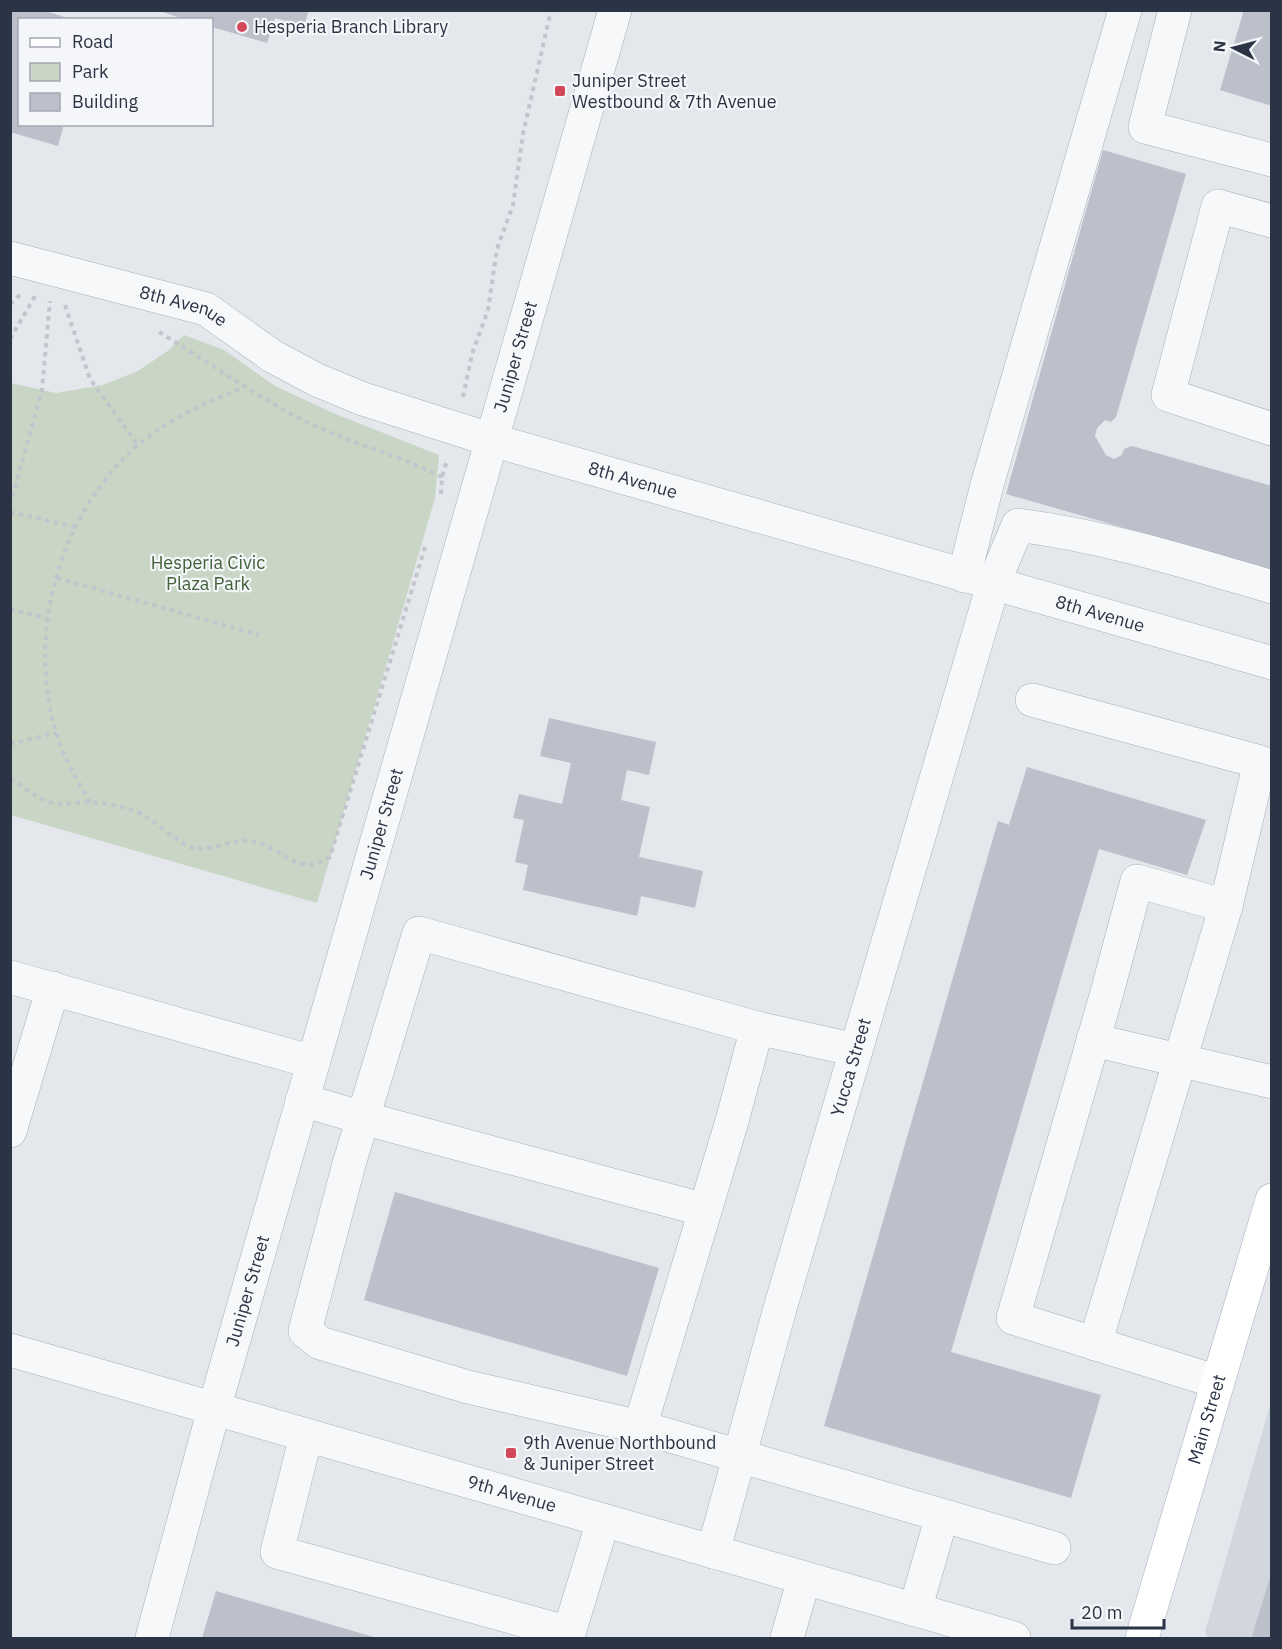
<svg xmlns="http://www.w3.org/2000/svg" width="1282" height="1649" font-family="'IBM Plex Sans',sans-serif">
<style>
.built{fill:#d2d6de}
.green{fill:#c9d6c5}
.building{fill:#bbc0ca}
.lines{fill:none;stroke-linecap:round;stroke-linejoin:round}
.minor-casing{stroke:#a9aeb7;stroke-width:34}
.major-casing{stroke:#a3abb8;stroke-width:34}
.path{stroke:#c2c5cb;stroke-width:4;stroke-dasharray:4.5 4.5;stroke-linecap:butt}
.minor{stroke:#f7f8fa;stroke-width:33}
.major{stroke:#fff;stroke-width:33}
.poi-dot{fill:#d1495b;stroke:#f4f6f9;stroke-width:2}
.labels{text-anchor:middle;stroke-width:4.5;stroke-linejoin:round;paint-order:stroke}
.poi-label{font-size:18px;fill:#2b3445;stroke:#f4f6f9;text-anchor:start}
.street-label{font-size:18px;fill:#2b3445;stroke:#f4f6f9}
.park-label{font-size:18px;fill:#3f6138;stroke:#f4f6f9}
</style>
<rect width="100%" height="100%" fill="#e4e7ec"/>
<polygon class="built" points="1271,1402 1271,1638 1208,1638 1205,1632"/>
<polygon class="green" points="184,335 224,350 275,386 333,413 439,455 435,498 317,903 11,815 11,383 56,393 103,385 138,371 169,350"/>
<g class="building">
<polygon points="10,10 42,10 71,19 20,20 20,124 64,124 58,146 10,132"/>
<polygon points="157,10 309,10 304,26 275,18 267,43 212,27 212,20 186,20"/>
<polygon points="1244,10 1272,10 1272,106 1220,90"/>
<polygon points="1103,150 1186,174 1116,417 1111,422 1105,420 1097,428 1095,436 1106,455 1114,459 1122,455 1124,449 1132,446 1272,486 1272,570 1006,494"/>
<polygon points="549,718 656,742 649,775 627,770 621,800 650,807 639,857 703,871 695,908 641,896 637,916 523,890 528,865 515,862 524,820 513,818 519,794 562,804 571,763 540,756"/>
<polygon points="1027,767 1206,820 1187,875 1099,849 951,1352 1101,1395 1071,1498 824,1426 998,821 1009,825"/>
<polygon points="395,1192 659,1268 627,1376 364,1300"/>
<polygon points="1272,1571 1272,1638 1260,1638 1252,1636"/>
<polygon points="216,1591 377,1638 202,1638"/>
</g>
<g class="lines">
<g class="minor-casing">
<g id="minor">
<polyline points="1175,10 1145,127 1272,160"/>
<polyline points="1272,221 1218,206 1168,395 1272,429"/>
<path id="s1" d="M10,258L206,309L272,356L317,380L363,399L492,440L1272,663"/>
<polyline points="964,576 987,485 1125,10"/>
<polyline points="1032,700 1260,762 1226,906 1137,881 1106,996 1013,1318 1218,1382"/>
<polyline points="10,977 313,1062"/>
<polyline points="1093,1040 1272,1082"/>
<polyline points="302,1100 363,1118 349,1164 305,1331 320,1343 468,1387 640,1427 732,1121 757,1028 856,1050"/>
<polyline points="10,1131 53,988"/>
<polyline points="705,1210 363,1118 419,933 757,1028"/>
<polyline points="1095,1344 1226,906"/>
<path id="s2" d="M10,1350L1014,1638"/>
<polyline points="640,1427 1054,1548"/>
<polyline points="306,1436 277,1552 569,1633 603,1521"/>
<path id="s3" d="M713,1552L781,1305L993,585L1018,525C1105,536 1187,562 1272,587"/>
<polyline points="915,1610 942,1516"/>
<path id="s4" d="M152,1638L214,1409L615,10"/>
<polyline points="787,1638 804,1579"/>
</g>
</g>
<g class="major-casing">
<g id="major">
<path id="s5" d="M1142,1638L1272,1200"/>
</g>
</g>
<g class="path">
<polyline points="10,304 22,293"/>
<polyline points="65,305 90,379 138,445"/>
<path d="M159,332C209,362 256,397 309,423C352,444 399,455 442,477"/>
<polyline points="10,339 35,296"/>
<polyline points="463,397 472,354 488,310 497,249 513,205 523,134 551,10"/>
<polyline points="441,494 442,477 447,460"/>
<polyline points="10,505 42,390 50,301"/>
<polyline points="10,512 76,527"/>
<polyline points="57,578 259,635"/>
<polyline points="10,609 47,618"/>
<polyline points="10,744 56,733"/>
<path d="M10,779C24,786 39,801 54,803C66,805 78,802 90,802C105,803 121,806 135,811C153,818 177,843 193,848C209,852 233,838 251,841C283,846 296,879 330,857L426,544"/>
<path d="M90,802C77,780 63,757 56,732C26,632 60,512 139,444C170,418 207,403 243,387"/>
</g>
<use href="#minor" class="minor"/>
<use href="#major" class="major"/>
</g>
<g class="poi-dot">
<circle cx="242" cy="27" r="6"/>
<rect x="554" y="85" width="12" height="12" rx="3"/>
<rect x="505" y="1447" width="12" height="12" rx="3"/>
</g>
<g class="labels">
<g class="poi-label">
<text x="254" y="33">Hesperia Branch Library</text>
<text x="572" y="87">Juniper Street<tspan x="572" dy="21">Westbound &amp; 7th Avenue</tspan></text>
<text x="523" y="1449">9th Avenue Northbound<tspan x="523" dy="21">&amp; Juniper Street</tspan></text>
</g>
<g class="street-label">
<text dy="6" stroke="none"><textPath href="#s1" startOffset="180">8th Avenue</textPath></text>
<text dy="6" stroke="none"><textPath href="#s4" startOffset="1332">Juniper Street</textPath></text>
<text dy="6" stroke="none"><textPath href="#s1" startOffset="666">8th Avenue</textPath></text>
<text dy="6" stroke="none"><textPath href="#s1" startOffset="1152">8th Avenue</textPath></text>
<text dy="6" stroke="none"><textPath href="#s4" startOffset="846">Juniper Street</textPath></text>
<text dy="6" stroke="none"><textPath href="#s3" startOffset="504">Yucca Street</textPath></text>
<text dy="6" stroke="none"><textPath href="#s4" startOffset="360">Juniper Street</textPath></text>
<text dy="6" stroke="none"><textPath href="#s5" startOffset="228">Main Street</textPath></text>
<text dy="6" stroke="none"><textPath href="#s2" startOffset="522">9th Avenue</textPath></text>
</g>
<g class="park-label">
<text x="208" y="569">Hesperia Civic<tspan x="208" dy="21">Plaza Park</tspan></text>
</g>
</g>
<rect width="1282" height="1649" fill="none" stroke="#2b3445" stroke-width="24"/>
<rect x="18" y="18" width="195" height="108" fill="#f4f6f9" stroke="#a4a8b1" stroke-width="1.5"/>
<rect x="30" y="38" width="30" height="9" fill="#ffffff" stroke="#a4a8b1" stroke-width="1.5"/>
<text x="72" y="48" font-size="18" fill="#2b3445">Road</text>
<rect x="30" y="63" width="30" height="18" fill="#c9d6c5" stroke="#a4a8b1" stroke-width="1.5"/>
<text x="72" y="78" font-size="18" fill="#2b3445">Park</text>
<rect x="30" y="93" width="30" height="18" fill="#bbc0ca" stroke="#a4a8b1" stroke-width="1.5"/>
<text x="72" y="108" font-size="18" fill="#2b3445">Building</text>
<g transform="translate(1234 48) rotate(276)" stroke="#f4f6f9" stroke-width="4.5" paint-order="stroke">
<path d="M0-4.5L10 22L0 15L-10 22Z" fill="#2b3445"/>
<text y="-9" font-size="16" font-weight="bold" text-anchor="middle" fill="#2b3445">N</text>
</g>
<path d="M1072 1619v9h92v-9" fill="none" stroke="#2b3445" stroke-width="3"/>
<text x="1081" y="1619" font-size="18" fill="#2b3445" stroke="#f4f6f9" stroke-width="4.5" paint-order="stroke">20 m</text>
</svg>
